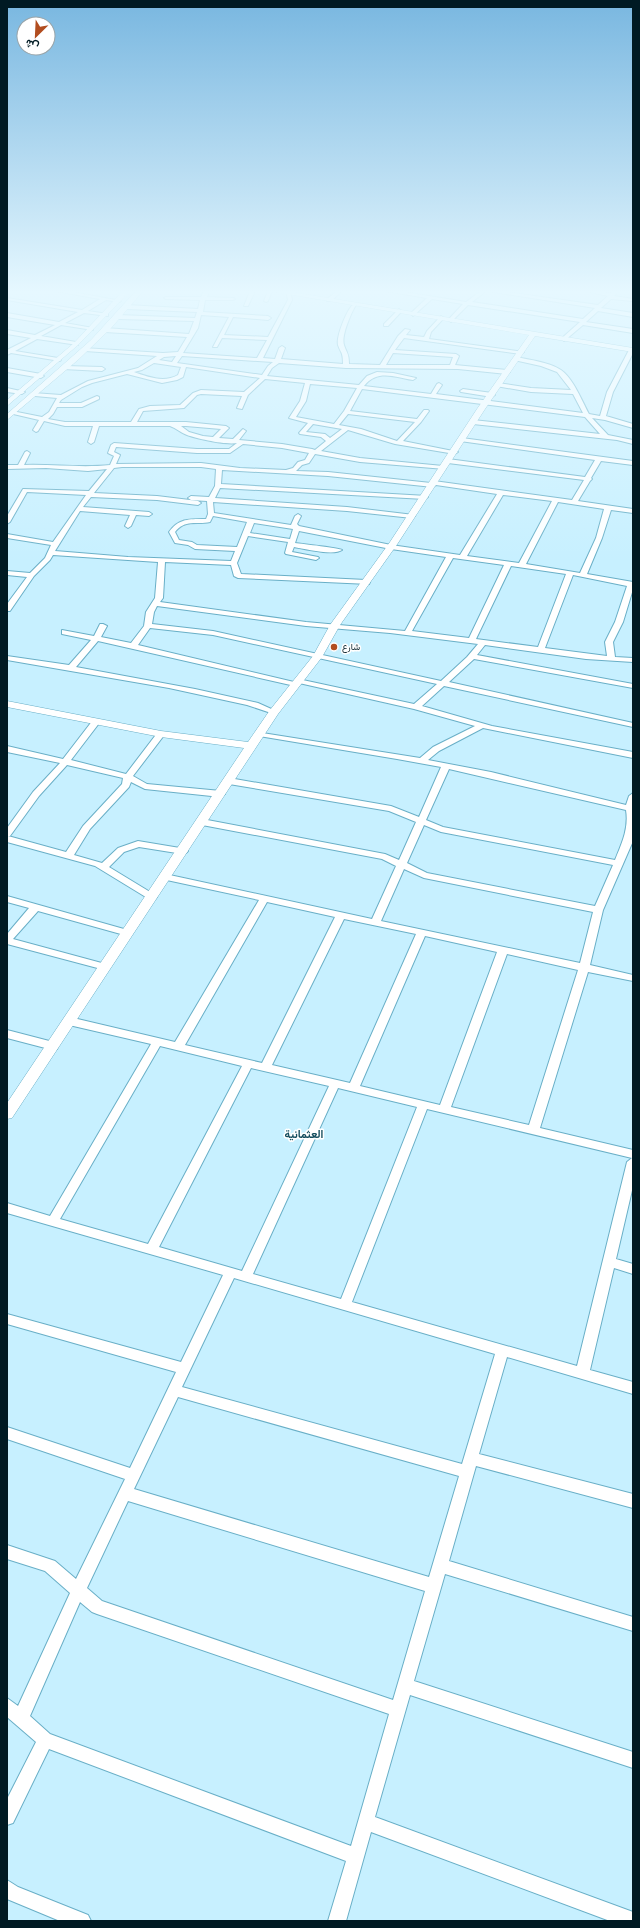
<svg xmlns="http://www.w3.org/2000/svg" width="640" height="1928" font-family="'Asap Condensed',Vazirmatn,sans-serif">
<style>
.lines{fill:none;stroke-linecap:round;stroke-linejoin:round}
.minor-casing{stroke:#69afc7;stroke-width:2}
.tertiary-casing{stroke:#69afc7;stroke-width:1}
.minor{fill:#fff;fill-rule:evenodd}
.tertiary{fill:#fff;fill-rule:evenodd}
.poi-dot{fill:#b24d1f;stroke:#fff;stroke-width:1.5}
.labels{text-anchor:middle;stroke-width:3;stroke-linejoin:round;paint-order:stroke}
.far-poi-label{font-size:9px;fill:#001a23;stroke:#fff;text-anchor:start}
.neighbourhood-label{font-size:11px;font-weight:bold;fill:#134c5d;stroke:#fff}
</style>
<rect width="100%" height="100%" fill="#c7f0ff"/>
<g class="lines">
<g class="minor-casing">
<g id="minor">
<polygon points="55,291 67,291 121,301 119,302 106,300 88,311 108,314 108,316 84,313 65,323 93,328 93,330 61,325 41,336 76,342 78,343 78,345 37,339 15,351 58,358 61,360 60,361 11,353 7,355 7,350 31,338 7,334 7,330 35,335 55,325 7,317 7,313 59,322 78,312 7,300 7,298 82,310 100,299"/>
<path d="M204,291H209L207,297L233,298L235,299L233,300H205L203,312L268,316L271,318L268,320L233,317L224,335L268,337L288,300L286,291H290L292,300L263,358L275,359L279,348L282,346L285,348L281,359L343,364C343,351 341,354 338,345C336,337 347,308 354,304L356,305C351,313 341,336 344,345C347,354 349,353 349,364L380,365L398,336L405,329L410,330L406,335L424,337L427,331L441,316L444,318L431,332L429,339L524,352L521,354L404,338L395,350L456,354L459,356L455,365L507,370L510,372L507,374L458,369L346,368L279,363L272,368L267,376L277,377L359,385L367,376L377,372L393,373L416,378L413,380C395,377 377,369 364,386L431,394L437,384L439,383L442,385L436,394L583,413L573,394L531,392L496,386L495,385L498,383L531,388L571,390L557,372L541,366L514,360V358L516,357C530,360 549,362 561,370C573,378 582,401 589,414L600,416L607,392L629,350L633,349V353L613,392L606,416L633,424V428L605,420L592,418L608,435L633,440V444L617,440L473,424L470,422L473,420L600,434L585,417L362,389L350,411L417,419L424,410H428L429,411L421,422L403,441L458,452L455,454L395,444L348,430L321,451L360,458L443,466L446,468L445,469L360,462L315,454L309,463L302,465L296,471L328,472L431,483L434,481L572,500L584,480L448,463L445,461L448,459L585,477L595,460L460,441L459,440L462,438L633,461V465L601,461L591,478L592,479L590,481L578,501L633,509V513L611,510L602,538L587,574L633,582V589L623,622L613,642L615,657L633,658V662L586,659L485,645L477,655L633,684V688L474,659L449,682L633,723V727L444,686L422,706L492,726L633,752V758L483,728L439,751L428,760L491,772L626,805L629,796L633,793V841L603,910L590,965L633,975V981L588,972L540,1128L633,1150V1186L616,1259L633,1264V1274L614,1268L590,1370L633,1382V1394L507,1357L479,1454L633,1494V1508L476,1466L449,1561L633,1617V1631L445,1574L414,1681L633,1752V1768L410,1695L375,1817L633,1912V1921H610L371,1832L346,1921H328L346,1861L49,1749L13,1823L7,1825V1799L36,1742L7,1717V1698L18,1706L70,1593L45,1571L7,1559V1545L55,1561L76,1579L125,1479L7,1439V1427L130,1468L176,1372L7,1324V1314L181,1362L223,1275L7,1213V1203L50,1216L151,1044L69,1025L64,1021L69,1017L175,1042L259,900L162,879L160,877L162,875L165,874L372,919L396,866L382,859L202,825L198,822L202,819L385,854L399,860L416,822L389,811L229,784L225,781L229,778L391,806L419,817L441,767L397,759L259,736H256V732L420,758L433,747L475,726L414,709L299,683L295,686L98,641L76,667L195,689L258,703L278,712L274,714L247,705L169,688L7,660V656L69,665L91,640L62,634V630L94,636L100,624H103L107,626L101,637L131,643L144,626L146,612L155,598L158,562L53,555L50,560L34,576L10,611H7V604L27,577L7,575V571L30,573L45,558L51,545L7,538V534L53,542L86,495L27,492L10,522L7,524V516L23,489L89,491L107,469L88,471L46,468L7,469V465H18L25,452L27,451L30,453L24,465C53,464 81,468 110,465L114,456L108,453L111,445L114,443L197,449H229L237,443C226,445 198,439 187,435C181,433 176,428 170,426H99L94,442L91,444L88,442L93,426H65L44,421L38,431L36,432L33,430L39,420L9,413L12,411L42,417L49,412L57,398L35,396L32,394L33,393L61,395L88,381L138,368L157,356L85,351L82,349L83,348L163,353L178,352L187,337L105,332L102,330L105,328L189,334L194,321L118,319L115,317L118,315L195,318L197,312L127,309L124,307L127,305L198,309L200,300L166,299L164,298L166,297H201ZM201,315L229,317L213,347H217L222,338L267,340L257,358L183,353L198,328ZM393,353L453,357L450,365H386ZM176,356L172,362L159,360L164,357ZM182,356L273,362L268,366L262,375L177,363ZM154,363L181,367L178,375C164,383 148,377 134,372L142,370ZM186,367L260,378L244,392L201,390L193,393L180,405L150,406L139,409L131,422H65L48,419L53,414L57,407H82L99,399V397L97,396L81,403H59L61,400L82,387L92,383L127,374L162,383L177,380L183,377ZM265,379L305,383L300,401L289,418L308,423L299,433L300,434L321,437L326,441L315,450L312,449L282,444L239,440L246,431L243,429L233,439L219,438L229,428L226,426L186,422H137L143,411L184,408L197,395L201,394L242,396L237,408L242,409L248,395ZM310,384L357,388L344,411L334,424L296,417L306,401ZM348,414L415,422L397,441L361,429L339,425ZM313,424L342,429L330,438L325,434L306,432ZM181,426H186L221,429L213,437L203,436L189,432ZM243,444L282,448L309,453L305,460L298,462L293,468L286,470L240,468L201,463L116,464L120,455L114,452L116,447L197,453H230ZM122,467H201L216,469L215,486L209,497L191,496L188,498L191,500L207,501L208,514L206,519C190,519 179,518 169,532L175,543L188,545L195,549L235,551L231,561L128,557L55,551L80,511L130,515L125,526L128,528L131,526L136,515L149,516L152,514L149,512L83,507L91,497L157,500L198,505L201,503L198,501L157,496L94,493L114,468ZM222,470L328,476L433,487L436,485L497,494L460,555L391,545L299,526L297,524L301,516L298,514L295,516L291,525L214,513L213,502L347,511L412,518L415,516L414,515L347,507L215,498L220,488L425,499L428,497L427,496L221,484ZM503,495L552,501L519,563L467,556ZM558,502L604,509L596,538L580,573L526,564ZM213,516L247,522L237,547L197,545L192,542L179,540L175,532C185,519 196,525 210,522ZM254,523L293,529L290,539L250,533ZM299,531L391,549L446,557L405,631L306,622L160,602L163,598L165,562L231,565L234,576L238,578L369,584L370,582L366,580L241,574L237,563L248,536L288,542L285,553L286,554L316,560L319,558L318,557L292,552L294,547C305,549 334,556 342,550C340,548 303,544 295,543ZM453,558L504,565L469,638L412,631ZM511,566L566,574L538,647L476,639ZM573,575L627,586L615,622L605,642L607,656L545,648ZM157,606L306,626L390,633L478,644L467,657L441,681L213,631L152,624L154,612ZM150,628L213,635L437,684L414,704L298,679L294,682L138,645ZM449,769L626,810C629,828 622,843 615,860L443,827L426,820ZM424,825L441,832L613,865L595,906L427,873L407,863ZM404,869L424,878L593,912L580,963L381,921ZM267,902L335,917L262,1063L185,1045ZM344,919L416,934L350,1083L272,1065ZM425,936L497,952L440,1105L360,1086ZM507,954L578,970L529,1125L451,1107ZM160,1046L242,1066L148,1244L60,1219ZM251,1068L329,1086L242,1271L159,1247ZM338,1088L417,1107L341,1299L253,1274ZM427,1109L632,1158L627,1162L577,1366L352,1302ZM234,1278L495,1354L462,1464L182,1387ZM178,1397L459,1476L429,1577L134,1489ZM128,1501L425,1591L393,1700L102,1601L87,1588ZM80,1602L92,1612L97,1614L389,1714L351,1846L50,1734L30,1716Z"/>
<polygon points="250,291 255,291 248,306 244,306"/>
<polygon points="268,291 272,291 268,301 266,302 264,301"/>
<polygon points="337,291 342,291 331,301 327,301 327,299"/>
<polygon points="385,291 398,291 466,302 481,291 486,291 472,302 583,319 595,308 487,291 500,291 598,305 608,296 586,291 611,293 613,291 618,291 614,296 633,299 633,301 611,299 601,308 633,313 633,317 598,311 586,322 633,329 633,333 583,325 564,341 561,339 562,338 580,322 468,305 451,322 448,320 463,304 432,299 413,316 411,313 427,298"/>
<polygon points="399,309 401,312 388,326 384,326 384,324"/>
<polygon points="65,366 102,367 105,369 102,371 63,369 63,367"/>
<polygon points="7,368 41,374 44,376 41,378 7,372"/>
<polygon points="7,388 25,392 22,394 7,392"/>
<polygon points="463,389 492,393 495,395 492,397 461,392 460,391"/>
<path d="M93,720H96L100,722L71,760L126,774L158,732H161L165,734L133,776L147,784L221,791L225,794L221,797L145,789L131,782L129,787L90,829L74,855L102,863L118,848L138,841L186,849L188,851L186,853L183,854L139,847L124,852L109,867L155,895L157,897L155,899H149L95,866L7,842V828L33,792L60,763L7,752V746L63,759ZM67,765L123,778L122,784L83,826L66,852L8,836H10L39,796Z"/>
<polygon points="7,896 131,931 133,933 128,936 38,911 13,939 109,965 110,967 105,970 7,944 7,934 29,908 7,902"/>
<polygon points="7,1030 57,1043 58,1046 57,1049 53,1050 7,1038"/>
<polygon points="7,1880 18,1887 88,1915 91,1921 60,1921 7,1899"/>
</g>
</g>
<g class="tertiary-casing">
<g id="tertiary">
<polygon points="123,291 130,291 78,345 7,406 7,400 74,343"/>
<polygon points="136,291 143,291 112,327 79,359 7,420 7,414 91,340"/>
<polygon points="270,291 285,291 633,348 633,352 535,336 485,409 398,543 340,625 322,657 278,714 12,1118 7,1119 7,1103 244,748 161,737 7,707 7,701 161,731 248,742 270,710 313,656 330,625 390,542 477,409 529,335"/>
</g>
</g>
<use href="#minor" class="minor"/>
<use href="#tertiary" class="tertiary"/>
</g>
<linearGradient id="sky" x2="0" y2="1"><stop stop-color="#79b7e0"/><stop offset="0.52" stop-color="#e6f8ff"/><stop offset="1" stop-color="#e6f8ff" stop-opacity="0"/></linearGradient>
<rect width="640" height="561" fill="url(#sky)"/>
<circle class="poi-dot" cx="334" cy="647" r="4"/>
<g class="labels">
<g class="far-poi-label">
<text x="342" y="650">شارع</text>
</g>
<g class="neighbourhood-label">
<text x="304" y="1138">العثمانية</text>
</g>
</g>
<rect width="640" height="1928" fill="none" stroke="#001a23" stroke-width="16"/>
<g transform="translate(36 36) rotate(204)"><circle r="19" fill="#ffffff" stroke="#99a3a7"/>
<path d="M0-3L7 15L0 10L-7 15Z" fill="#b24d1f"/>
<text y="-6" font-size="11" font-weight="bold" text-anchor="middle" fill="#001a23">ش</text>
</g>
</svg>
